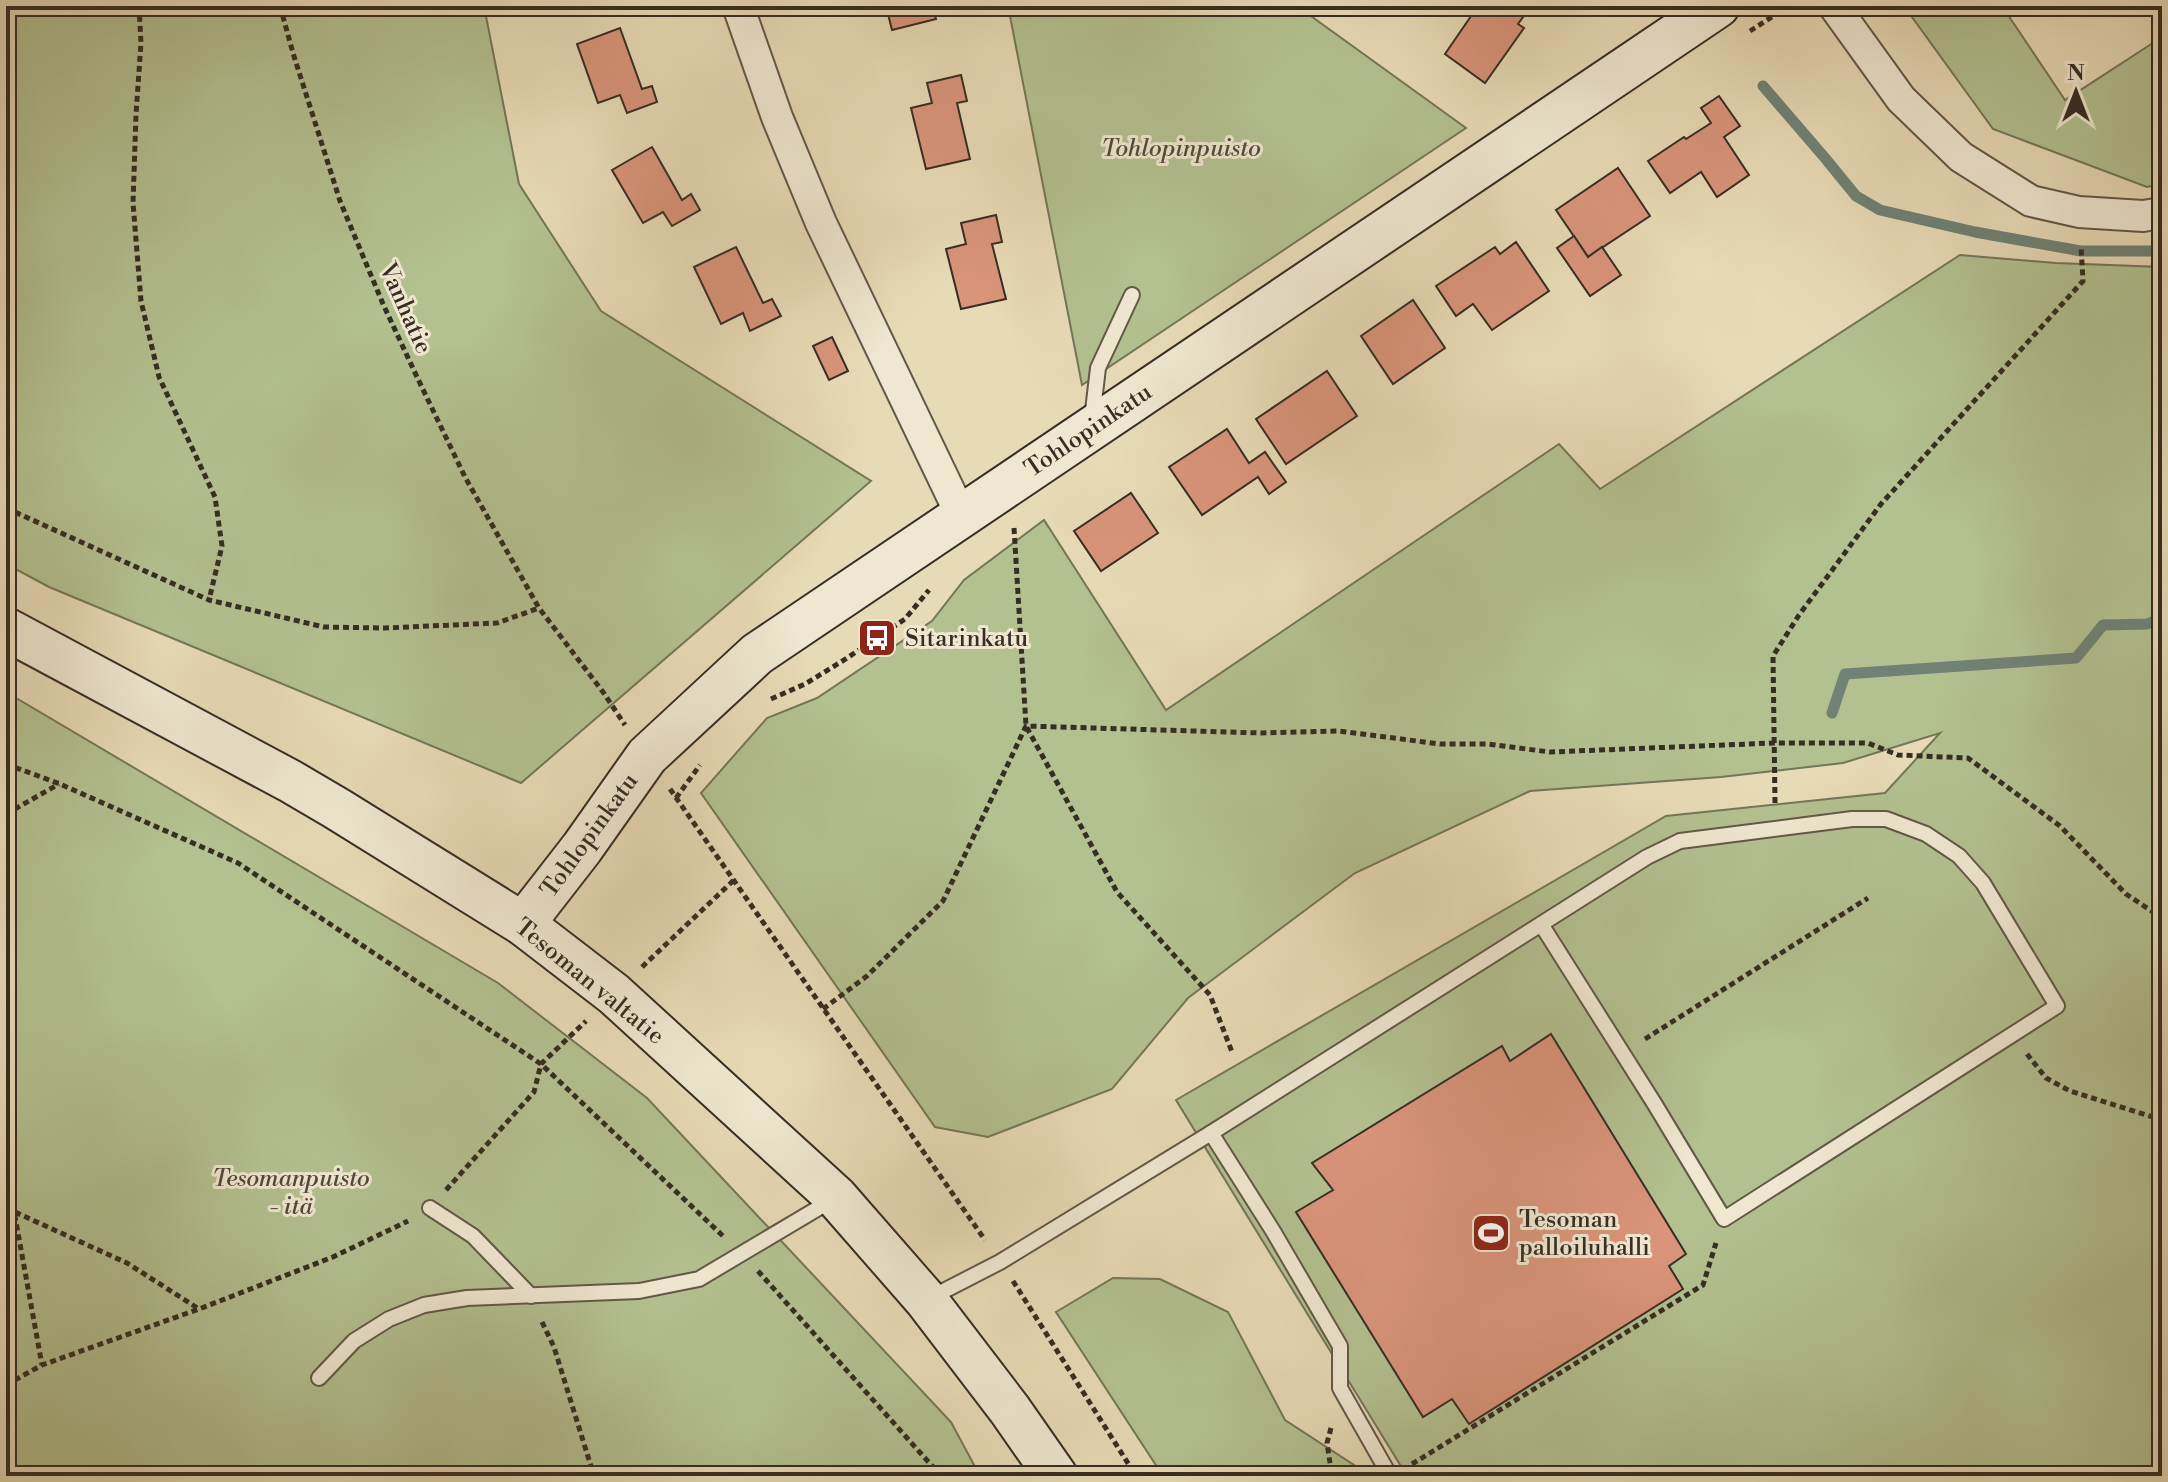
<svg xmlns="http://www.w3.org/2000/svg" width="2168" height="1482" font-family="'Libre Bodoni',serif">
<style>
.green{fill:#b3c090;stroke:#74765a;stroke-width:2}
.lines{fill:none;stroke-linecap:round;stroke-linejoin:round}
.stream{stroke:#708276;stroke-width:11}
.building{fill:#d9947a;stroke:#362d24;stroke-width:2}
.lane-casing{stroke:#625848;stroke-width:18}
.street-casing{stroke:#625848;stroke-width:34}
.secondary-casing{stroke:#362d24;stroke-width:46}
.path{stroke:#362d24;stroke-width:5;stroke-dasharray:6 4;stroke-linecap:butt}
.lane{stroke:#efe7d0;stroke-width:14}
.street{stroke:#efe7d0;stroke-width:30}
.secondary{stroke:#efe7d0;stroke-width:42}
.labels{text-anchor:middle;stroke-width:6;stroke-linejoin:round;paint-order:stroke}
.park-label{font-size:24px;font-style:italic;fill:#4f4a3a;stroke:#efe7d0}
.street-label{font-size:24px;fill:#362d24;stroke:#efe7d0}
.poi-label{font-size:24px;fill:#362d24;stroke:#efe7d0;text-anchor:start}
</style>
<rect width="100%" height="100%" fill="#e7dab6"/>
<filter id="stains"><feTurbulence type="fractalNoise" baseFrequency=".0025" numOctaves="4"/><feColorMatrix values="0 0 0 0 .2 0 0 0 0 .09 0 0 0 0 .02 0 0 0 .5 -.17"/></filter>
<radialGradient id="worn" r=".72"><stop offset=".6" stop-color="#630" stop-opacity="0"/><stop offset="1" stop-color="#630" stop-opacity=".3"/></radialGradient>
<g class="green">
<polygon points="6,6 484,6 519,184 601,311 871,481 521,783 49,587 6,564"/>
<polygon points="1008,6 1297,6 1466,128 1082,385"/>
<polygon points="1904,6 2002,6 2065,100 2162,37 2162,184 2147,187 1993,129"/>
<polygon points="1960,255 2056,263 2162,267 2162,1476 1407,1476 1176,1100 1666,816 1885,793 1940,733 1843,763 1721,777 1530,791 1355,873 1188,998 1112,1089 988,1137 935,1127 701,793 767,718 817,698 932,621 964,580 1044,520 1166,710 1559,444 1600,489"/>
<polygon points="6,692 498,983 647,1098 951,1422 980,1476 6,1476"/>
<polygon points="1113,1278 1160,1279 1228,1312 1285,1420 1368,1474 1375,1476 1163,1476 1056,1312"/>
</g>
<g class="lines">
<g class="stream">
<polyline points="1763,86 1825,158 1856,196 1880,210 1975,232 2081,251 2162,251"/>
<polyline points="1832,713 1845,674 2076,658 2103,625 2147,624 2162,618"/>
</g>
</g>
<g class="building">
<polygon points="528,6 575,6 576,7 530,15"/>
<polygon points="886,6 932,6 936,19 892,30"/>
<polygon points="1478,6 1531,6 1518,24 1524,28 1485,83 1445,54"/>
<polygon points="620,28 642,89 652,86 657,102 627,113 620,95 598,103 577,44"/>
<polygon points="961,75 967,101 957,103 970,159 926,169 911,108 932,103 927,83"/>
<polygon points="1719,96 1740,126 1724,137 1749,175 1717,197 1701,172 1670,193 1648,161 1684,137 1686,139 1711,123 1701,108"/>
<polygon points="652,147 682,200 691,194 700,210 672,226 663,212 643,223 612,170"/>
<polygon points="1618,168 1650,216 1588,257 1556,210"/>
<polygon points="996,215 1002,242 992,244 1006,299 961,309 946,249 966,244 961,223"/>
<polygon points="1574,236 1588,257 1602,247 1621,275 1590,296 1557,248"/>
<polygon points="1516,242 1549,291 1492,330 1473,304 1456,316 1436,286 1495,247 1500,254"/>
<polygon points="736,247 763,303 772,299 781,316 750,331 743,313 721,324 694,267"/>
<polygon points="1413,300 1445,348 1393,384 1361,336"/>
<polygon points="832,337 848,371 829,380 813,346"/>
<polygon points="1327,371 1357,416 1286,464 1256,419"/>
<polygon points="1227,429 1249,463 1265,452 1286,482 1269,494 1258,477 1202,515 1169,467"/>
<polygon points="1131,493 1158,533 1101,571 1074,531"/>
<polygon points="1551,1034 1686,1254 1669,1266 1683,1289 1469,1424 1452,1399 1423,1417 1296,1212 1333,1190 1312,1163 1502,1046 1510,1061"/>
</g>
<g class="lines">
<g class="lane-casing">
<g id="lane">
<polyline points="1092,419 1098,368 1132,295"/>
<polyline points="1211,1133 1273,1231 1340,1346 1340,1388 1390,1476"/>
<polyline points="430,1208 473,1236 531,1296"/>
<polyline points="930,1298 1000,1262 1211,1133 1647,857 1680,841 1852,819 1886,819 1926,834 1959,856 1983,883 2057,1006 1724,1219 1654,1103 1541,924"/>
<polyline points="319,1378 354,1341 389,1319 424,1305 467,1298 639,1291 699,1279 832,1200"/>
</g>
</g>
<g class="street-casing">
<g id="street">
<polyline points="738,6 777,117 821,223 961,515"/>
<polyline points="1834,6 1901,99 1961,157 2031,201 2079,212 2143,216 2162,213"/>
</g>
</g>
<g class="secondary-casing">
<g id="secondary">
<polyline points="6,629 290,781 336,808 523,924 614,994 836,1197 926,1300 1010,1410 1056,1476"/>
<polyline points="523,924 582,848 647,756 757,654 1718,6"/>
</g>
</g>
<g class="path">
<polyline points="139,6 141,43 136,114 133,203 141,301 159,377 215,497 222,546 209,600"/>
<polyline points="280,6 293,53 340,201 383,304 417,377 465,477 539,608 603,692 625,725"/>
<polyline points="1750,31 1789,6"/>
<polyline points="6,508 209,600 324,627 385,628 497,623 539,608"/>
<polyline points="1014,528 1026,726 1117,892 1210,995 1232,1052"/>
<polyline points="771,699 805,684 844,660 905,619 929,590"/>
<polyline points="6,764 60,784 238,863 541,1064 723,1236"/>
<polyline points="670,789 985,1240"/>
<polyline points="676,798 700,765"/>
<polyline points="1775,803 1773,656 1799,615 1881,504 2083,281 2081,246"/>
<polyline points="6,814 59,784"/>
<polyline points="642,967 734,880"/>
<polyline points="823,1009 867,976 943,901 1026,726 1261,733 1339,731 1440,744 1487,744 1550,752 1774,743 1868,743 1898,755 1968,758 2060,826 2126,894 2162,918"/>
<polyline points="1645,1039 1868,898"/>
<polyline points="2027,1054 2046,1078 2070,1091 2162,1120"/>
<polyline points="6,1186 14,1211 42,1365"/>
<polyline points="446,1190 534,1092 541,1064 586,1021"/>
<polyline points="6,1208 127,1263 199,1309"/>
<polyline points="758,1271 941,1476"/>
<polyline points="1013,1281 1136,1476"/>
<polyline points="542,1322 554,1347 594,1476"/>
<polyline points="6,1385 42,1365 199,1309 333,1257 408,1221"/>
<polyline points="1331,1428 1327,1443 1332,1476"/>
<polyline points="1412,1464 1703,1285 1716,1243"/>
</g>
<use href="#lane" class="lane"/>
<use href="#street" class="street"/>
<use href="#secondary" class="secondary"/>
</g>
<defs>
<g id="bus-square" transform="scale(2)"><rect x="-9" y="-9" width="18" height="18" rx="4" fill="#8f2418" stroke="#efe7d0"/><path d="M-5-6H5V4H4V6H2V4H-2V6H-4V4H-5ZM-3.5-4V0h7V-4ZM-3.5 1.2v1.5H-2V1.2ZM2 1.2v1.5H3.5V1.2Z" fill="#fff"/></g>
<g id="stadium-square" transform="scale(2)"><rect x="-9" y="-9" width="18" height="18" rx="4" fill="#8f2418" stroke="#efe7d0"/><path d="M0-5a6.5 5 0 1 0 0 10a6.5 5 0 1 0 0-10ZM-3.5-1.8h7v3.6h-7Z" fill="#fff"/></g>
</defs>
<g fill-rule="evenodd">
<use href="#bus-square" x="877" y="638"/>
<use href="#stadium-square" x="1491" y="1233"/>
</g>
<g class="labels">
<g class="park-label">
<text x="1181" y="156">Tohlopinpuisto</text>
<text x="291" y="1186">Tesomanpuisto<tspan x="291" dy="28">- itä</tspan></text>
</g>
<g class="street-label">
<text transform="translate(406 308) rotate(66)" y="8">Vanhatie</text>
<text transform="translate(1088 430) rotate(-34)" y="8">Tohlopinkatu</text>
<text transform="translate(589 835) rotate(-54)" y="8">Tohlopinkatu</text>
<text transform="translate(590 981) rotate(39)" y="8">Tesoman valtatie</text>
</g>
<g class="poi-label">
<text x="905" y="646">Sitarinkatu</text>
<text x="1519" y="1227">Tesoman<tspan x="1519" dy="28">palloiluhalli</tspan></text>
</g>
</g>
<rect width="2168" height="1482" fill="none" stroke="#e7dab6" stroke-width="32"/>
<rect x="8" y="8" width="2152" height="1466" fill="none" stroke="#362d24" stroke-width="4"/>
<rect x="16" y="16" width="2136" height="1450" fill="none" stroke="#362d24" stroke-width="2"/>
<g transform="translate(2076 92)" stroke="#efe7d0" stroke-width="6" paint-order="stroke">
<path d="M0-6L14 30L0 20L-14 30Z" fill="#362d24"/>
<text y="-12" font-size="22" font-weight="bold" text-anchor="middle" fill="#362d24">N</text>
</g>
<rect width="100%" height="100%" filter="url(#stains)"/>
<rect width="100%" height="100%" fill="url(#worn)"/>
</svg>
